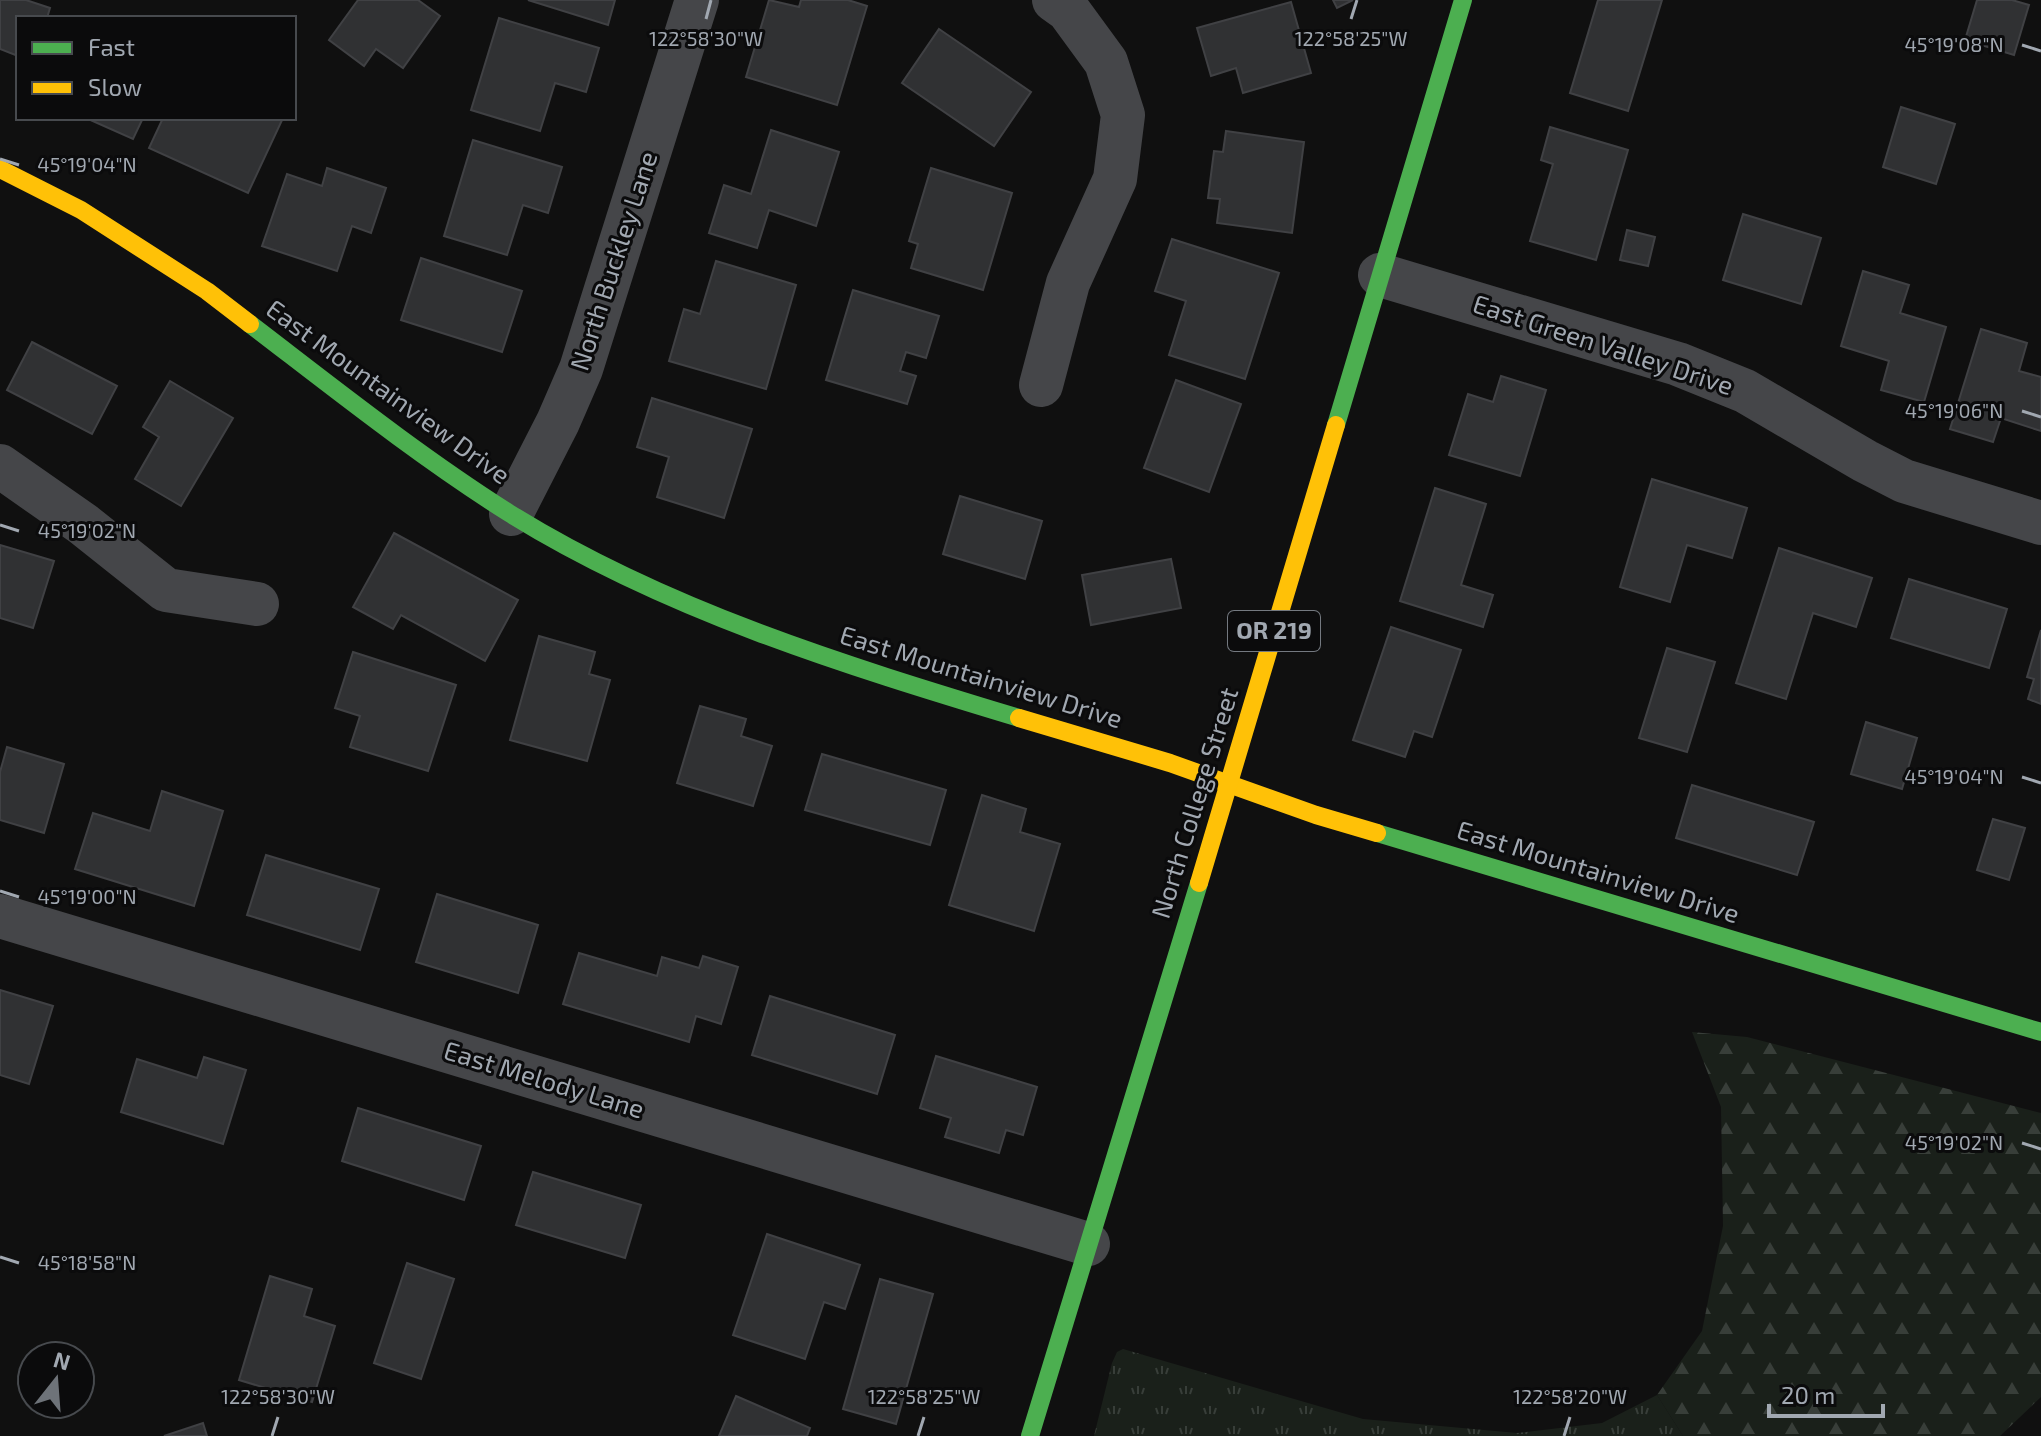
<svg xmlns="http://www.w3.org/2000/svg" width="2041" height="1436" font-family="'Exo 2',sans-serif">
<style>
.grass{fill:url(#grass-tufts)}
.forest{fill:url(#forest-firs)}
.building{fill:#303133;stroke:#404144;stroke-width:2}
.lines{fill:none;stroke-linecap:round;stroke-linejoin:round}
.street{stroke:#454649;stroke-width:44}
.fast{stroke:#4caf50;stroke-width:18}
.slow{stroke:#ffc107;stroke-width:18}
.ticks{fill:none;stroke:#a1a8b1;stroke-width:3}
.labels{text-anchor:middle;stroke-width:6;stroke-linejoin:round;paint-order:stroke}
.shield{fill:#0b0b0c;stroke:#747980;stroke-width:2}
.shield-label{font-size:24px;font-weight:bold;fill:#a1a8b1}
.street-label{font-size:26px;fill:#a1a8b1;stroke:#0b0b0c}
.ticks-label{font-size:20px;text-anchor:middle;fill:#a1a8b1;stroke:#0b0b0c;stroke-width:6;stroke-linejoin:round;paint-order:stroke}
</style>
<defs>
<pattern id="grass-tufts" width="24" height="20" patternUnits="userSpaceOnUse" patternTransform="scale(2)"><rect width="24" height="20" fill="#1a201a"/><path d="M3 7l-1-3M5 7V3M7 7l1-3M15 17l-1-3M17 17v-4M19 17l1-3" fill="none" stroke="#383e39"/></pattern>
<pattern id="forest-firs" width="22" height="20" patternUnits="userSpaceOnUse" patternTransform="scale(2)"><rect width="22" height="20" fill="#1a201a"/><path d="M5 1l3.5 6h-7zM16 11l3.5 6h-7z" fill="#383e39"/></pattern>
</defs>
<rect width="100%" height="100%" fill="#101010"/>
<polygon class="grass" points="1123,1349 1363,1419 1517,1433 1602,1423 1657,1395 1683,1436 1094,1436 1112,1363 1117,1352"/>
<polygon class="forest" points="1692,1032 1747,1037 2041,1113 2041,1397 2000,1436 1683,1436 1657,1395 1702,1331 1723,1226 1721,1107"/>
<g class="building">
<polygon points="0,0 26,0 50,8 47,18 18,18 18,56 0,49"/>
<polygon points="358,0 418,0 440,16 403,68 376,49 364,66 329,40"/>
<polygon points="528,0 615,0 608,25"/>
<polygon points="769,0 799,7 801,0 848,0 867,6 837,105 746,77"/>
<polygon points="1333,0 1353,0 1337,8"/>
<polygon points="1598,0 1662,0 1628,111 1570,93"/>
<polygon points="1977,0 2012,0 2029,5 2014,55 1965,40"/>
<polygon points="1291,2 1311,73 1243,93 1236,68 1211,76 1197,28"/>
<polygon points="499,18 599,48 586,92 555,83 540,131 471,110"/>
<polygon points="939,29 1031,92 994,146 902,83"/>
<polygon points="1901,107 1955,124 1936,184 1883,167"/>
<polygon points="86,118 143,118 133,139"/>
<polygon points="163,118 283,118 248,193 149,148"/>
<polygon points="1550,127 1628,150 1596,260 1530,241 1553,164 1541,160"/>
<polygon points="771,130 839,152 816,226 769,210 757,248 709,233 724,185 751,194"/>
<polygon points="1226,131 1304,142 1292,233 1217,223 1220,199 1208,198 1214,151 1223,152"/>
<polygon points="473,140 562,167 548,213 523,205 507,255 444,236"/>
<polygon points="327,168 386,188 371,233 352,226 337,271 262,246 287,174 322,186"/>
<polygon points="931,168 1012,193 983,290 911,268 918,244 909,241"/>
<polygon points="1743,214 1821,238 1801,304 1723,280"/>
<polygon points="1627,230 1655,237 1648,266 1620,260"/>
<polygon points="1172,239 1279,273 1245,379 1169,355 1186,301 1155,291"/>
<polygon points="421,258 522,291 502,352 401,320"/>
<polygon points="716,261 796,285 766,389 669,361 684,309 700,314"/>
<polygon points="1863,271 1909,285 1900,313 1946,327 1924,402 1881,390 1889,361 1841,346"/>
<polygon points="853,290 939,316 926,358 906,352 900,371 916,376 907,404 826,380"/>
<polygon points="1981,329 2027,343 2019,371 2041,377 2041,431 2001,418 1993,442 1950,429"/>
<polygon points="32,342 117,386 92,434 7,390"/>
<polygon points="1501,376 1546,390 1520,476 1449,455 1468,394 1493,402"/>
<polygon points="1176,380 1241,404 1209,492 1144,468"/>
<polygon points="170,381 233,418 181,506 135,479 159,437 143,427"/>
<polygon points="652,398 752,429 724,518 657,497 669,457 637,447"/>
<polygon points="1652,479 1747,508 1732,558 1687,545 1670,602 1620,587"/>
<polygon points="1435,488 1486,504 1461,585 1493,595 1483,627 1400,601"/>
<polygon points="960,496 1042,521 1025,579 943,554"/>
<polygon points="394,533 518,600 485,661 401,615 393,629 353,607"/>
<polygon points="0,545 54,561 33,628 0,618"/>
<polygon points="1779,548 1872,578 1856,627 1813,613 1786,699 1736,683"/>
<polygon points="1171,559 1181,608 1091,625 1082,575"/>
<polygon points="1909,579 2007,609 1989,668 1891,638"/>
<polygon points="1391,627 1461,650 1432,737 1414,731 1405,757 1353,740"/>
<polygon points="2041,630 2041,704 2028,699 2034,679 2027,677"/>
<polygon points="539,636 595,652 589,674 610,680 587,761 510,740"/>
<polygon points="1667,648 1715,662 1687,752 1639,738"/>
<polygon points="353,652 456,685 428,771 350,747 360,716 335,708"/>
<polygon points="700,706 746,719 741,736 772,746 753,806 677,783"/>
<polygon points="1866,722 1917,738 1902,789 1851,774"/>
<polygon points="7,747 64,764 44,833 0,820 0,772"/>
<polygon points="822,754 946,790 930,845 805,810"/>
<polygon points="1692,785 1814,822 1797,875 1676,838"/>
<polygon points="162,791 223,811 194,906 75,869 93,813 150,831"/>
<polygon points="982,795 1026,809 1020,832 1060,844 1034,931 949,905"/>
<polygon points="1993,819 2025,828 2009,880 1977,870"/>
<polygon points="266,855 379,889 360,950 247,915"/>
<polygon points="437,894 538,925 518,993 416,962"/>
<polygon points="579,953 657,976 662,957 699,968 703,956 738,967 721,1024 696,1016 689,1042 563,1004"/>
<polygon points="0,990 53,1006 29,1084 0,1075"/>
<polygon points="770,996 895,1035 877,1094 752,1055"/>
<polygon points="936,1056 1037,1087 1023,1135 1006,1130 999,1153 945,1137 951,1118 920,1108"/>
<polygon points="204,1057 246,1070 223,1144 121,1112 137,1059 197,1078"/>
<polygon points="358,1108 481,1146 464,1200 342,1161"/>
<polygon points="533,1172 641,1205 625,1258 516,1225"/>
<polygon points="767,1234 860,1265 845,1309 824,1302 805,1359 733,1335"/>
<polygon points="407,1263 454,1279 421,1379 374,1363"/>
<polygon points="270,1276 312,1289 304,1316 335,1326 312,1402 239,1380"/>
<polygon points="880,1279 933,1294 896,1424 843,1409"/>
<polygon points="736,1396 810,1428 807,1436 719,1436"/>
<polygon points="203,1423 207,1436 164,1436"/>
</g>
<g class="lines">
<g class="street">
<polyline points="1380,275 1678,364 1745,391 1865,461 1904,481 2041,523"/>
<polyline points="1041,385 1068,283 1115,179 1123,115 1106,62 1068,10 1054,0"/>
<polyline points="0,466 83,524 166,590 257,604"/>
<polyline points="511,514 558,422 581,369 697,0"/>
<polyline points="0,916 1088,1244"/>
</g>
<g class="fast">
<path d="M250,324C335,389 419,456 509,513C665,610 844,665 1019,718"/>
<polyline points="1336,425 1463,0"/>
<polyline points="1377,833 2041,1032"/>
<polyline points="1030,1436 1199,883"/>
</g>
<g class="slow">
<polyline points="0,169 81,210 207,291 250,324"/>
<polyline points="1019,718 1170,763 1316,815 1377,833"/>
<polyline points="1199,883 1336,425"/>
</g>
</g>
<path class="ticks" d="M706,19L711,0M1351,19L1357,0M2022,45L2041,51M0,159L19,165M2022,411L2041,417M0,525L19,531M2022,777L2041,783M0,891L19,897M2022,1143L2041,1149M0,1257L19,1263M272,1436L278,1417M918,1436L924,1417M1564,1436L1570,1417"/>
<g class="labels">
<rect class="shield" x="1228" y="611" width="92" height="40" rx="6"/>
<g class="shield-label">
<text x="1274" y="639">OR 219</text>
</g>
<g class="street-label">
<text transform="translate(614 261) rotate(-72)" y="9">North Buckley Lane</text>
<text transform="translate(1603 345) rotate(18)" y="9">East Green Valley Drive</text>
<text transform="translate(388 392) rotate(36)" y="9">East Mountainview Drive</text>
<text transform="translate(981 677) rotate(17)" y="9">East Mountainview Drive</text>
<text transform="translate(1195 803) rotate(-73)" y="9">North College Street</text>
<text transform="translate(1598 872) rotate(17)" y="9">East Mountainview Drive</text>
<text transform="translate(544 1080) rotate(17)" y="9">East Melody Lane</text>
</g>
</g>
<g class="ticks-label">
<text x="706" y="46">122°58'30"W</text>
<text x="1351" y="46">122°58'25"W</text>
<text x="1954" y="52">45°19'08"N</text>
<text x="87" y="172">45°19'04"N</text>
<text x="1954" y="418">45°19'06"N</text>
<text x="87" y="538">45°19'02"N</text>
<text x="1954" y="784">45°19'04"N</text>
<text x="87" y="904">45°19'00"N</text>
<text x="1954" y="1150">45°19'02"N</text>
<text x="87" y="1270">45°18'58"N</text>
<text x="278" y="1404">122°58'30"W</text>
<text x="924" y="1404">122°58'25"W</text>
<text x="1570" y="1404">122°58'20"W</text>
</g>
<rect x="16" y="16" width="280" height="104" fill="#0b0b0c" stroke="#474a4e" stroke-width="2"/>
<rect x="32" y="42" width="40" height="12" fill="#4caf50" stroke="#474a4e" stroke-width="2"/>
<text x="88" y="56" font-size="24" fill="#a1a8b1">Fast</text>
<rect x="32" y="82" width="40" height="12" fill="#ffc107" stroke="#474a4e" stroke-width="2"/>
<text x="88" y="96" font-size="24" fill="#a1a8b1">Slow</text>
<g transform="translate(56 1380) rotate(17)"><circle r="38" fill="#0b0b0c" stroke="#474a4e" stroke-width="2"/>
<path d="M0-6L14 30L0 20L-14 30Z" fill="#6e7379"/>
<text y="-12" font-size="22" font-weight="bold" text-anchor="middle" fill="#a1a8b1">N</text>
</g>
<path d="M1769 1404v12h114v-12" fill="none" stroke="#a1a8b1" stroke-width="4"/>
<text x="1781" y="1404" font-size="24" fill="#a1a8b1" stroke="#0b0b0c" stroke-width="6" paint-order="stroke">20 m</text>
</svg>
